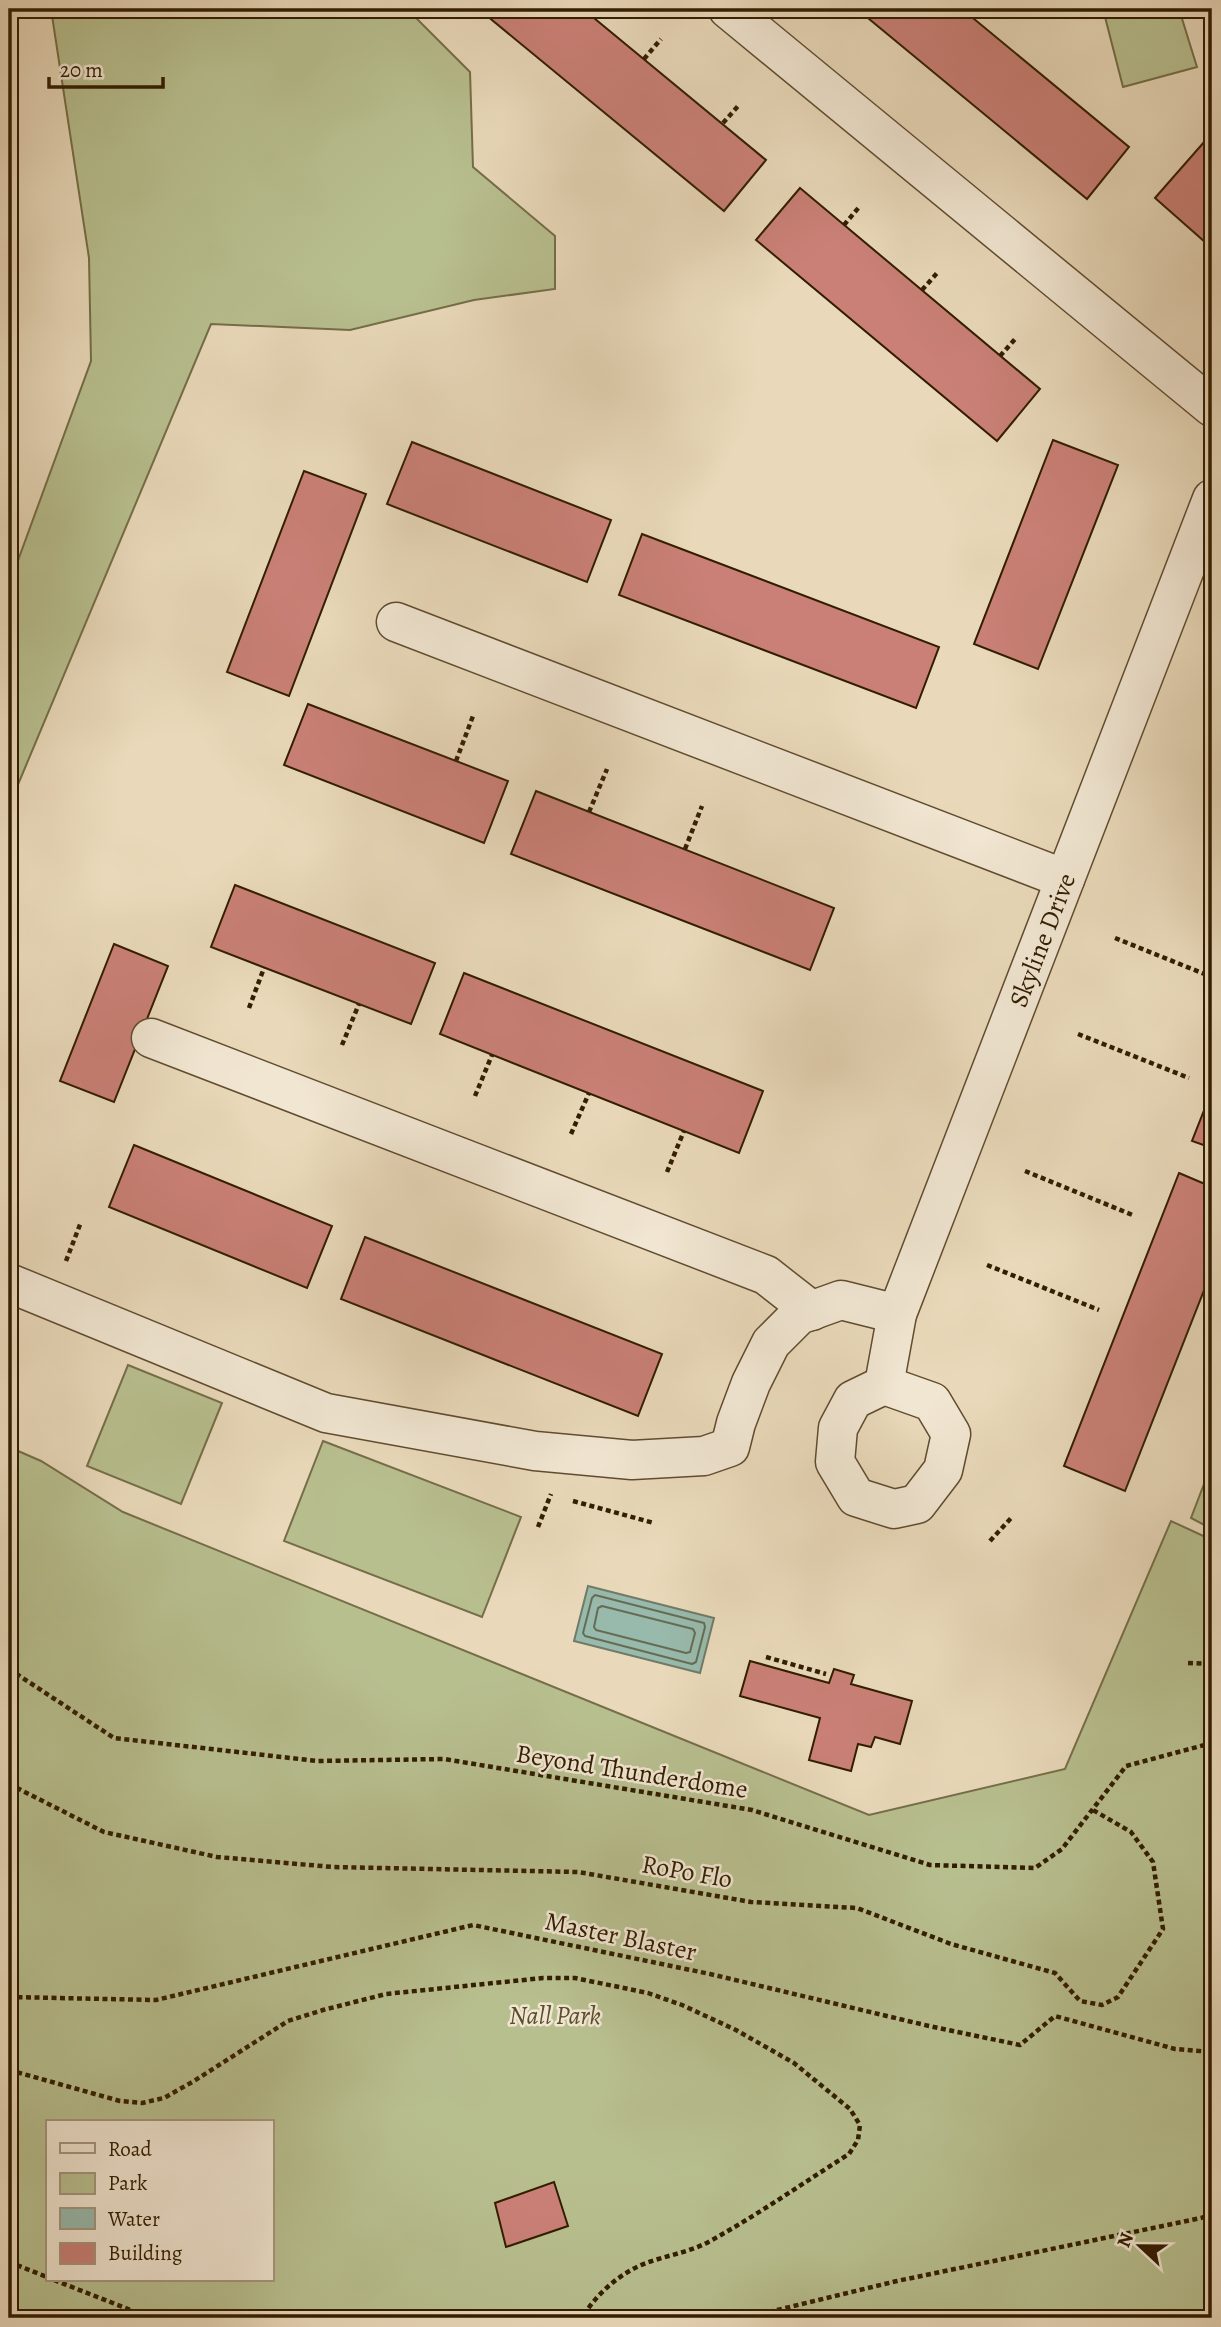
<svg xmlns="http://www.w3.org/2000/svg" width="1221" height="2327" font-family="Alegreya,serif">
<style>
.green{fill:#b8bf8f;stroke:#756e48;stroke-width:2;fill-rule:evenodd}
.water{fill:#98baac;stroke:#6f7b68;stroke-width:2}
.lines{fill:none;stroke-linecap:round;stroke-linejoin:round}
.shore{stroke:#656c56;stroke-width:2}
.building{fill:#ca8077;stroke:#321d01;stroke-width:2}
.minor-casing{stroke:#604c2f;stroke-width:41}
.path{stroke:#321d01;stroke-width:4.5;stroke-dasharray:5 3.5;stroke-linecap:butt}
.minor{stroke:#f1e6d2;stroke-width:38}
.labels{text-anchor:middle;stroke-width:5;stroke-linejoin:round;paint-order:stroke}
.street-label{font-size:26px;fill:#321d01;stroke:#f1e6d2}
.park-label{font-size:26px;font-style:italic;fill:#5a4e2c;stroke:#f1e6d2}
</style>
<rect width="100%" height="100%" fill="#e9d9ba"/>
<filter id="stains"><feTurbulence type="fractalNoise" baseFrequency=".00286" numOctaves="4"/><feColorMatrix values="0 0 0 0 .2 0 0 0 0 .09 0 0 0 0 .02 0 0 0 .5 -.17"/></filter>
<radialGradient id="worn" r=".72"><stop offset=".6" stop-color="#630" stop-opacity="0"/><stop offset="1" stop-color="#630" stop-opacity=".3"/></radialGradient>
<g class="green">
<polygon points="51,9 421,9 415,17 470,72 473,167 555,236 555,289 474,300 350,330 211,324 9,806 9,585 91,361 89,258"/>
<polygon points="1119,9 1179,9 1197,67 1123,87 1104,13"/>
<polygon points="128,1365 222,1403 181,1504 87,1466"/>
<polygon points="323,1441 521,1517 482,1617 284,1541"/>
<path d="M9,1447L41,1461L123,1512L869,1815L1065,1769L1171,1521L1212,1540V2318H9ZM47,2122H271V2280H47Z"/>
<polygon points="1212,1463 1212,1529 1191,1518"/>
</g>
<polygon class="water" points="588,1586 714,1618 700,1673 574,1641"/>
<g class="lines">
<g class="shore">
<polygon points="595,1595 704,1623 705,1627 696,1662 692,1664 585,1636 583,1633 592,1598"/>
<polygon points="602,1606 693,1629 695,1633 690,1652 686,1653 596,1630 594,1627 598,1608"/>
</g>
</g>
<g class="building">
<polygon points="483,9 583,9 766,160 724,211 481,11"/>
<polygon points="857,9 962,9 1129,147 1087,199"/>
<polygon points="1212,133 1212,234 1205,242 1155,198"/>
<polygon points="800,188 1040,389 997,441 756,240"/>
<polygon points="1053,440 1118,465 1038,669 974,644"/>
<polygon points="412,442 611,520 587,582 387,504"/>
<polygon points="304,471 366,494 289,696 227,672"/>
<polygon points="642,534 939,647 916,708 619,595"/>
<polygon points="308,704 508,781 484,843 284,765"/>
<polygon points="536,791 834,908 810,970 511,854"/>
<polygon points="235,885 435,963 411,1024 211,947"/>
<polygon points="114,944 168,966 114,1102 60,1081"/>
<polygon points="464,973 763,1091 739,1153 440,1034"/>
<polygon points="1212,1090 1212,1148 1192,1141"/>
<polygon points="134,1145 332,1226 307,1288 109,1207"/>
<polygon points="1179,1173 1212,1187 1212,1270 1125,1491 1064,1466"/>
<polygon points="365,1237 662,1354 638,1416 341,1299"/>
<polygon points="750,1661 829,1683 834,1669 854,1675 851,1684 912,1701 900,1744 875,1737 871,1747 858,1744 851,1771 809,1760 820,1718 740,1696"/>
<polygon points="554,2182 568,2226 506,2247 495,2203"/>
</g>
<g class="lines">
<g class="minor-casing">
<g id="minor">
<polyline points="728,9 1212,407"/>
<polyline points="396,622 1065,879"/>
<polyline points="151,1038 766,1275 812,1311"/>
<polyline points="9,1283 326,1413 535,1451 632,1460 704,1456 730,1447 736,1423 751,1383 771,1343 799,1315 841,1300 897,1314"/>
<polyline points="884,1385 897,1314 1212,499"/>
<polygon points="884,1385 932,1402 951,1434 943,1470 917,1504 894,1509 856,1497 835,1462 838,1428 853,1400"/>
</g>
</g>
<g class="path">
<polyline points="644,59 661,39"/>
<polyline points="723,123 739,105"/>
<polyline points="844,225 860,206"/>
<polyline points="922,290 938,272"/>
<polyline points="1000,356 1017,337"/>
<polyline points="456,761 473,716"/>
<polyline points="589,812 607,769"/>
<polyline points="685,849 702,806"/>
<polyline points="1115,938 1212,977"/>
<polyline points="249,1008 264,968"/>
<polyline points="1078,1034 1189,1078"/>
<polyline points="342,1045 359,1004"/>
<polyline points="475,1096 492,1055"/>
<polyline points="571,1134 589,1093"/>
<polyline points="1025,1171 1135,1216"/>
<polyline points="667,1172 684,1131"/>
<polyline points="66,1261 81,1222"/>
<polyline points="987,1265 1099,1310"/>
<polyline points="573,1501 654,1523"/>
<polyline points="538,1527 551,1494"/>
<polyline points="990,1541 1013,1516"/>
<polyline points="766,1657 826,1674"/>
<polyline points="1188,1663 1212,1664"/>
<polyline points="9,1669 114,1738 317,1761 444,1759 752,1810 930,1865 1035,1868 1062,1849 1126,1766 1212,1743"/>
<polyline points="9,1784 104,1832 217,1857 333,1867 578,1872 751,1902 857,1908 951,1944 1055,1973 1080,2001 1102,2005 1118,1997 1163,1929 1153,1862 1131,1832 1093,1810"/>
<polyline points="9,1997 156,2000 473,1925 710,1974 929,2026 1020,2045 1055,2016 1175,2049 1212,2052"/>
<path d="M9,2070L120,2101L142,2103L164,2098L194,2081L288,2021L323,2010L386,1994L543,1978H575L648,1993L682,2005L736,2030L794,2063L850,2109L860,2125L858,2140L849,2154C803,2183 759,2214 712,2240C691,2252 668,2255 646,2263C620,2273 596,2294 582,2318"/>
<polyline points="9,2262 47,2277"/>
<polyline points="54,2280 151,2318"/>
<polyline points="744,2318 897,2281 1201,2218 1212,2214"/>
</g>
<use href="#minor" class="minor"/>
</g>
<g class="labels">
<g class="street-label">
<text transform="translate(1042 940) rotate(-69)" y="9">Skyline Drive</text>
<text transform="translate(632 1771) rotate(9)" y="9">Beyond Thunderdome</text>
<text transform="translate(687 1871) rotate(10)" y="9">RoPo Flo</text>
<text transform="translate(621 1936) rotate(12)" y="9">Master Blaster</text>
</g>
<g class="park-label">
<text x="555" y="2024">Nall Park</text>
</g>
</g>
<rect width="1221" height="2327" fill="none" stroke="#e9d9ba" stroke-width="35"/>
<rect x="10" y="10" width="1200" height="2306" fill="none" stroke="#321d01" stroke-width="3.5"/>
<rect x="18" y="18" width="1186" height="2292" fill="none" stroke="#321d01" stroke-width="2"/>
<rect x="46" y="2120" width="228" height="161" fill="#f1e6d2" stroke="#a5967e" stroke-width="2"/>
<rect x="60" y="2143" width="35" height="10" fill="#f1e6d2" stroke="#a5967e" stroke-width="2"/>
<text x="108" y="2156" font-size="21" fill="#321d01">Road</text>
<rect x="60" y="2173" width="35" height="21" fill="#b8bf8f" stroke="#a5967e" stroke-width="2"/>
<text x="108" y="2190" font-size="21" fill="#321d01">Park</text>
<rect x="60" y="2208" width="35" height="21" fill="#98baac" stroke="#a5967e" stroke-width="2"/>
<text x="108" y="2226" font-size="21" fill="#321d01">Water</text>
<rect x="60" y="2243" width="35" height="21" fill="#ca8077" stroke="#a5967e" stroke-width="2"/>
<text x="108" y="2260" font-size="21" fill="#321d01">Building</text>
<g transform="translate(1140 2246) rotate(292)" stroke="#f1e6d2" stroke-width="5" paint-order="stroke">
<path d="M0-5L12 26L0 18L-12 26Z" fill="#321d01"/>
<text y="-10" font-size="19" font-weight="bold" text-anchor="middle" fill="#321d01">N</text>
</g>
<path d="M49 77v10h114v-10" fill="none" stroke="#321d01" stroke-width="3.5"/>
<text x="60" y="77" font-size="21" fill="#321d01" stroke="#f1e6d2" stroke-width="5" paint-order="stroke">20 m</text>
<rect width="100%" height="100%" filter="url(#stains)"/>
<rect width="100%" height="100%" fill="url(#worn)"/>
</svg>
